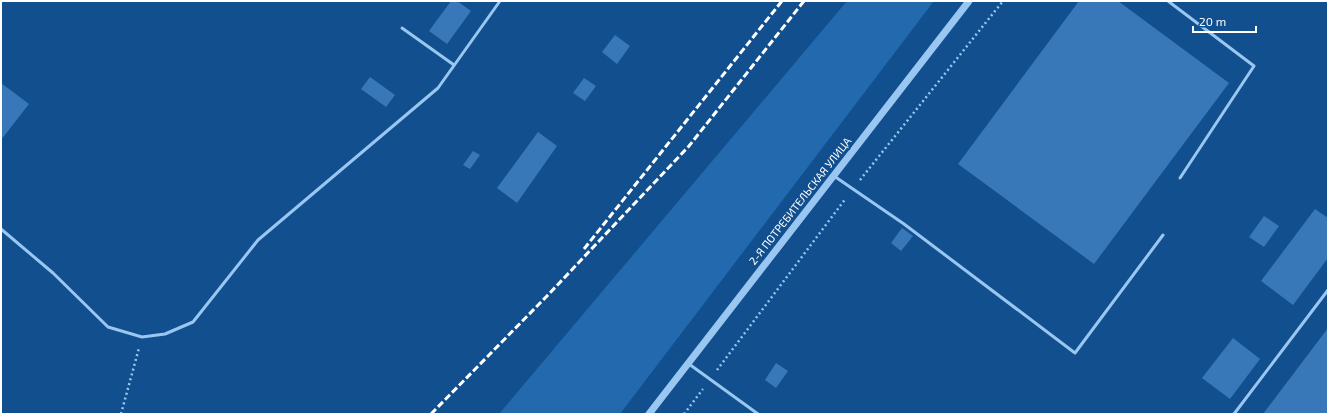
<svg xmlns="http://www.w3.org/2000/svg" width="1329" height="415" font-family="'Exo 2',sans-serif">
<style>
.green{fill:#2269ae}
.building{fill:#3978b8}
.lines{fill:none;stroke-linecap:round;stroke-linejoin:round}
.path{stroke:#9ac7f2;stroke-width:2.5;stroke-dasharray:2 3;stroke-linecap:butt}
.service{stroke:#9ac7f2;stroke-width:3}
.tertiary{stroke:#9ac7f2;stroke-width:7}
.rail{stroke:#fff;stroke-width:3;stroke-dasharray:7 3;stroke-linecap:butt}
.labels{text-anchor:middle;stroke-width:4;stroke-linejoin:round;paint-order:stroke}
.street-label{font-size:11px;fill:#fff;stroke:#114f8f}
</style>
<rect width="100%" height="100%" fill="#114f8f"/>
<polygon class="green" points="847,1 934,1 620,414 499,414"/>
<g class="building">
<polygon points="451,1 457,1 471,11 447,44 429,31"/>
<polygon points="1079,1 1118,1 1229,83 1094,264 958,164"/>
<polygon points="615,35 630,46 617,64 602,52"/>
<polygon points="370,77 395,95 386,107 361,89"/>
<polygon points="584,78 596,86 585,101 573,93"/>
<polygon points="1,83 29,104 1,140"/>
<polygon points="538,132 557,146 517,203 497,188"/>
<polygon points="473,151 480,155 470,169 463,165"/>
<polygon points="1315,209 1328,218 1328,258 1293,305 1261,281"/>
<polygon points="1264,216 1279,226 1264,247 1249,237"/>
<polygon points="902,228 913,236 901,251 891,243"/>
<polygon points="1328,328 1328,414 1263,414"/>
<polygon points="1233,338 1260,359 1230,399 1202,378"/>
<polygon points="776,363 788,371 776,388 765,380"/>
</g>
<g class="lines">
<g class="path">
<polyline points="860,180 1003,1"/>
<polyline points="717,370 846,198"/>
<polyline points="121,414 139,348"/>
<polyline points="684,414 703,389"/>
</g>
<g class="service">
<polyline points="1168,1 1254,66 1180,178"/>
<polyline points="402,28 454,65"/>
<polyline points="834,176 904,224 1075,353 1163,235"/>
<polyline points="1,229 53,273 108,327 142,337 165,334 193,322 258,240 438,88 500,1"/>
<polyline points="689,364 758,414"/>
<polyline points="1234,414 1328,290"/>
</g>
<polyline class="tertiary" points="649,414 969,1"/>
<g class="rail">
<polyline points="584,249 782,1"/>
<polyline points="431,414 547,296 689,146 804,1"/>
</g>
</g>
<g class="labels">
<g class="street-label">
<text transform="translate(800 201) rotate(-52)" y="4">2-Я ПОТРЕБИТЕЛЬСКАЯ УЛИЦА</text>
</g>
</g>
<rect width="1329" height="415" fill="none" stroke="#ffffff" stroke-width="4"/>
<path d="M1193 26v6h63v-6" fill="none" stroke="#ffffff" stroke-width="2"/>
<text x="1199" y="26" font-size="12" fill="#ffffff" stroke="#114f8f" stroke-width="3" paint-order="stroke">20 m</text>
</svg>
